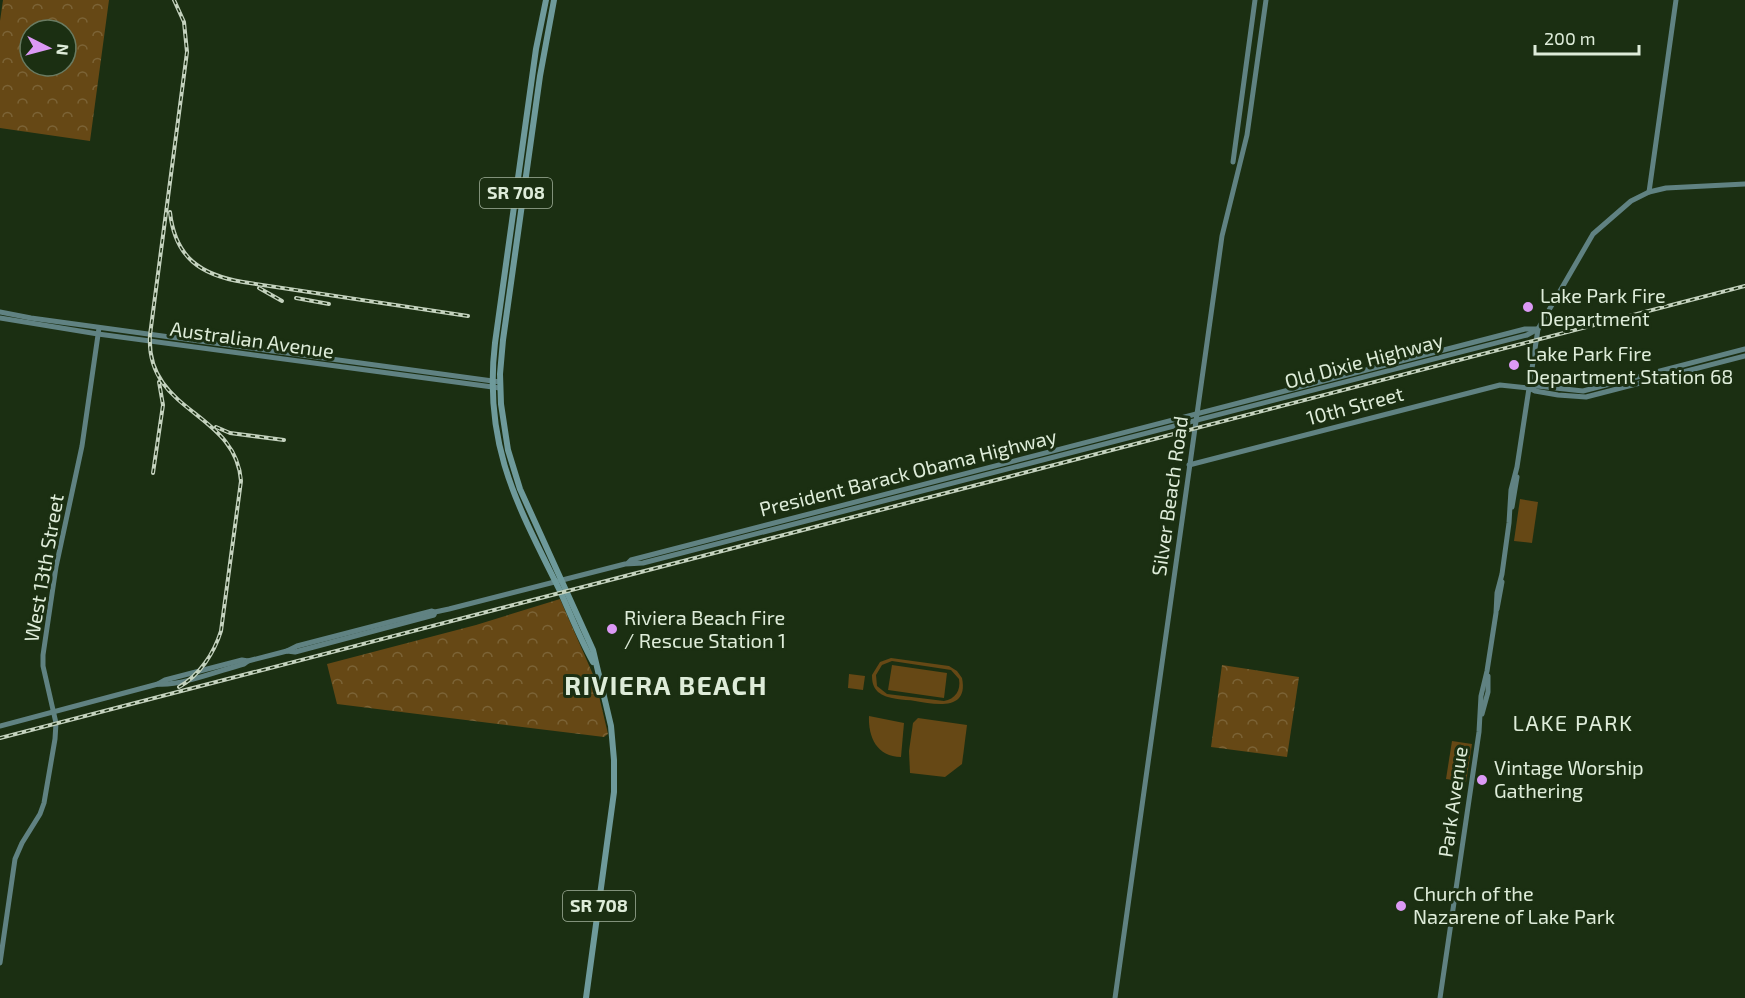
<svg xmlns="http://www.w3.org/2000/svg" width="1745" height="998" font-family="'Exo 2',sans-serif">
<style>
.grass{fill:#664815;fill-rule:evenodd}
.park{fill:url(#park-crowns);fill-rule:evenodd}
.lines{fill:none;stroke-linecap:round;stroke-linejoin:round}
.secondary{stroke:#608282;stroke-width:5}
.primary{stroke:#6e9a9b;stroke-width:6}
.rail-casing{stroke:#c4d2be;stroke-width:4}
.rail{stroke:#1b2f12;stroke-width:1.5;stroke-dasharray:4.5;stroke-linecap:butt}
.poi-dot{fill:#dc99f5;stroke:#1b2f12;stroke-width:2}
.labels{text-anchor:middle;stroke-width:6;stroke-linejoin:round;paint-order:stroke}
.shield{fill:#1b2f12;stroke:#a4b39d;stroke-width:1.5}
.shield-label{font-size:18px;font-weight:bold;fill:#deecd9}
.poi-label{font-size:20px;fill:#deecd9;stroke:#1b2f12;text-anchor:start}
.street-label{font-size:20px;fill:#deecd9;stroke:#1b2f12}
.quarter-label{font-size:22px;letter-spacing:1.5px;fill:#deecd9;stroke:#1b2f12}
.district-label{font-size:26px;font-weight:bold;letter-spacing:1.5px;fill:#deecd9;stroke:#1b2f12}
</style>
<defs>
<pattern id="park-crowns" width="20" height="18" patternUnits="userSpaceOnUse" patternTransform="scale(1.5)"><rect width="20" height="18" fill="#664815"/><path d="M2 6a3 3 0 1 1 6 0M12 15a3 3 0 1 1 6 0" fill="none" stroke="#7b6336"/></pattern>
</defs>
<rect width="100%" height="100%" fill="#1b2f12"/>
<g class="grass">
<polygon points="1520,499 1538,502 1532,543 1514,541"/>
<path d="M891,658L949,666L957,671L962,678C969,712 934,704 915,701C904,699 887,700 878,692C873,687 872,682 872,675L880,662ZM892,661L951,670L959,679C961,691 955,699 944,701L887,694L877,686L876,675L882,665Z"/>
<polygon points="892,665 947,673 944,698 888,690"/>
<polygon points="849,674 865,676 863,690 848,688"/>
<path d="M869,716L904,723L901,757C877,757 868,737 869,716Z"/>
<polygon points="918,718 967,725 962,764 945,777 910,773 909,751 913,723"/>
<polygon points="1452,741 1472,744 1466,782 1446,779"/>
</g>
<g class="park">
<path d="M3,0H109L90,141L0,128V21ZM30,30H66V66H30Z"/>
<polygon points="560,599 595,679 608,734 604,737 337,704 327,664 476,625"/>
<polygon points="1222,665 1299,677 1287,757 1211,747"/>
</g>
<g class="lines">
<g class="secondary">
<polyline points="1233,162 1255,0"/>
<polyline points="1649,192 1676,0"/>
<polyline points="0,312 31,318 500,382"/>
<polyline points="0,318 98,334 500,388"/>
<polyline points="1529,388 1537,386 1583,391 1745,349"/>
<polyline points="1189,465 1500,385 1529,388 1535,391 1558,395 1586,397 1745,356"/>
<polyline points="1512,507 1517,477"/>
<polyline points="628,563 631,560 1525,329 1537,329"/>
<polyline points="1497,609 1502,582"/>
<polyline points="287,651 297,646 432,611 435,612 449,609 625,564 643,563 1527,335 1538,329 1593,234 1631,201 1649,192 1666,188 1745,184"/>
<polyline points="158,684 165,680 242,660 248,661"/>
<polyline points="1482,714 1488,692 1488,676"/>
<path d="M0,726L158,684C181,686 221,670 244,664L248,661L287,651L295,652L434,615L435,612"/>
<polyline points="0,963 15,859 22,843 40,814 44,803 55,739 56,723 43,666 43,655 56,567 82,446 99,328"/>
<polyline points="1115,998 1222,236 1247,135 1266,0"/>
<polyline points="1440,998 1479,732 1481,696 1487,671 1496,613 1497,593 1502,574 1509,523 1511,490 1517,467 1538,329"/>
</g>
<g class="primary">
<path d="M546,0L536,49L495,343C483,445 517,504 560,591C571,615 580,639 593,662"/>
<polyline points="554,0 540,76 503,340 500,374 501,404 508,450 520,489 593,650 611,726 614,760 614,792 586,998"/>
</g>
<g class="rail-casing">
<g id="rail">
<path d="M174,0L184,22L187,52L150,335C145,413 236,411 241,481L221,631C214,653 200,675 179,687"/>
<path d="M170,212C175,258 201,275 243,282L468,316"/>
<polyline points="259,288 282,301"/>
<polyline points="296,298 329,304"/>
<polyline points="216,427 230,433 284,440"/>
<polyline points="153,473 163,405 159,382"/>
<polyline points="0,738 1745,286"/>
</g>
</g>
<use href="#rail" class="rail"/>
</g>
<g class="poi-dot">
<circle cx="1528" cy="307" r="6"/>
<circle cx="1514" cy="365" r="6"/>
<circle cx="612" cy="629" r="6"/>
<circle cx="1482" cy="780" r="6"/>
<circle cx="1401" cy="906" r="6"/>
</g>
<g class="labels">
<g class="shield">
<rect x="480" y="178" width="72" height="30" rx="4.5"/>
<rect x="563" y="891" width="72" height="30" rx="4.5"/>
</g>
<g class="shield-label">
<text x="516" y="199">SR 708</text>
<text x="599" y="912">SR 708</text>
</g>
<g class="poi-label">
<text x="1540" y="303">Lake Park Fire<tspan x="1540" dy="23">Department</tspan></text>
<text x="1526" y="361">Lake Park Fire<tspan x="1526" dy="23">Department Station 68</tspan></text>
<text x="624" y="625">Riviera Beach Fire<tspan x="624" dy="23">/ Rescue Station 1</tspan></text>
<text x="1494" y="775">Vintage Worship<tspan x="1494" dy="23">Gathering</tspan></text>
<text x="1413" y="901">Church of the<tspan x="1413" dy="23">Nazarene of Lake Park</tspan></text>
</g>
<g class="street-label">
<text transform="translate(252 340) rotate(8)" y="7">Australian Avenue</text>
<text transform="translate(1364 361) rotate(-15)" y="7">Old Dixie Highway</text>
<text transform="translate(1355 406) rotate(-15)" y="7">10th Street</text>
<text transform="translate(908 473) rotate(-14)" y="7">President Barack Obama Highway</text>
<text transform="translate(1170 496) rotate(-82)" y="7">Silver Beach Road</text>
<text transform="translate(44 568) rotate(-80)" y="7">West 13th Street</text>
<text transform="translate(1453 802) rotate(-82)" y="7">Park Avenue</text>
</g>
<g class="quarter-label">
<text x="1573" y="731">LAKE PARK</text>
</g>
<g class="district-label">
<text x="666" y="695">RIVIERA BEACH</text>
</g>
</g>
<g transform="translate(48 48) rotate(96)"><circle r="28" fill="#1b2f12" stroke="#697b62" stroke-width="1.5"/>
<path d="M0-4.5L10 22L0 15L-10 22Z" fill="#dc99f5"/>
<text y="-9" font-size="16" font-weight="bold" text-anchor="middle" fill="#deecd9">N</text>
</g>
<path d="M1535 45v9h104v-9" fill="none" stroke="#deecd9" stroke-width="3"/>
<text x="1544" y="45" font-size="18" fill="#deecd9" stroke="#1b2f12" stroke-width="4.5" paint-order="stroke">200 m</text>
</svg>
